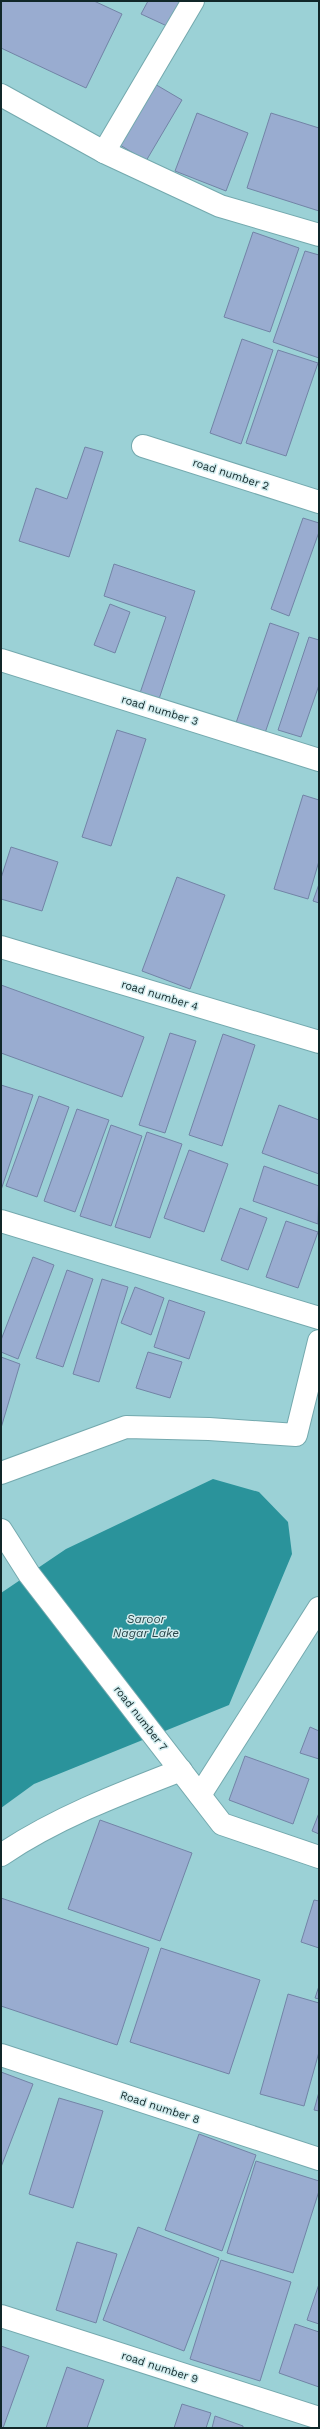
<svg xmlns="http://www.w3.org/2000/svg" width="320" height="2429" font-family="'Work Sans',sans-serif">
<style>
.water{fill:#2a939b}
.building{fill:#99acd0;stroke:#7284a6}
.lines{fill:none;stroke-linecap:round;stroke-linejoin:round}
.minor-casing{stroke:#74a9ae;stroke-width:24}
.minor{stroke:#fff;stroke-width:22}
.labels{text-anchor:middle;stroke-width:3;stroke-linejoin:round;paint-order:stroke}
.street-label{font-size:11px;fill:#112729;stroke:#d2ecee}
.water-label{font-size:12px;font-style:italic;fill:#29474a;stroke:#d2ecee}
</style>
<rect width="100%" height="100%" fill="#9bd1d6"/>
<polygon class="water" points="213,1479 259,1492 288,1522 292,1554 229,1705 34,1784 1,1808 1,1593 66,1549"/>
<g class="building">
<polygon points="1,1 94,1 122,14 86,88 1,48"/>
<polygon points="148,1 180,1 167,26 141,14"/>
<polygon points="148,80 182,100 146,161 112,140"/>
<polygon points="197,113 248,133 226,191 175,171"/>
<polygon points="271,113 319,128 319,211 247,188"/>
<polygon points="253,232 299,248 270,332 224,317"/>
<polygon points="305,251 319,255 319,358 273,342"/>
<polygon points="242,339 273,350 241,444 210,433"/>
<polygon points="278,350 318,363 286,456 246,443"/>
<polygon points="85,447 103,452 69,557 19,541 36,488 67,499"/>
<polygon points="303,518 319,523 319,532 289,616 271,609"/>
<polygon points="114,564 195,591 158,702 139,696 166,617 104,596"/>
<polygon points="110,604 130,612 115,653 94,645"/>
<polygon points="270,623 299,633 265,733 236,723"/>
<polygon points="309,637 319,640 319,685 301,737 278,730"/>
<polygon points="117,730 146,739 111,846 82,837"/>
<polygon points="303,795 319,800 319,861 308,899 274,889"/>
<polygon points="11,847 58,862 42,911 1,899 1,878"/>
<polygon points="177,877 225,895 190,989 142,971"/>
<polygon points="319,884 319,903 313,901"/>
<polygon points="1,985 144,1037 122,1097 1,1053"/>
<polygon points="170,1033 196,1041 165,1133 139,1125"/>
<polygon points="223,1034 255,1045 222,1146 189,1135"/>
<polygon points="1,1085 33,1095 1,1190"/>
<polygon points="39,1096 69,1107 37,1197 6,1186"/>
<polygon points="279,1105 319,1120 319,1174 262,1153"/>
<polygon points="77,1109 109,1120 75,1212 44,1201"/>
<polygon points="111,1125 142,1136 111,1226 80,1216"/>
<polygon points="147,1132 182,1144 150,1238 115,1227"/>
<polygon points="189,1150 228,1164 204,1232 164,1218"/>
<polygon points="264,1166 319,1186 318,1224 253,1201"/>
<polygon points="240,1208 267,1218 248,1270 221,1260"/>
<polygon points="286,1221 318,1232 298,1288 266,1277"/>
<polygon points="33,1257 54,1265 18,1359 1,1352 1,1340"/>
<polygon points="67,1270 93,1279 63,1367 36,1358"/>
<polygon points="102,1279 128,1287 99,1382 73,1374"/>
<polygon points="135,1287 164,1298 151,1335 121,1323"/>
<polygon points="169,1300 205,1312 189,1359 154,1347"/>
<polygon points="148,1352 182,1362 170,1398 136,1388"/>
<polygon points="1,1357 20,1364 1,1428"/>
<polygon points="310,1727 319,1731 319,1759 300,1753"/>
<polygon points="245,1756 309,1779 293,1824 229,1800"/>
<polygon points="319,1813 319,1834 312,1831"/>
<polygon points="100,1820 192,1853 160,1941 68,1909"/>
<polygon points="1,1898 149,1948 117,2045 1,2006"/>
<polygon points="314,1900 319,1901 319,1948 301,1942"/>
<polygon points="161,1948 260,1980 229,2074 130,2042"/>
<polygon points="319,1986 319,1999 315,1998"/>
<polygon points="288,1994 319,2003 319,2052 304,2106 260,2094"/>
<polygon points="1,2072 33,2084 1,2167"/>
<polygon points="319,2092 319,2111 314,2110"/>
<polygon points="59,2098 103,2111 73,2208 29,2194"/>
<polygon points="199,2134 256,2155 222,2251 165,2230"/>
<polygon points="256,2161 319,2181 319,2191 293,2273 227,2253"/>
<polygon points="138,2227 219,2258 184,2351 103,2320"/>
<polygon points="77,2242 117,2254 96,2323 56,2310"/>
<polygon points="221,2260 291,2282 260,2381 190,2359"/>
<polygon points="319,2284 319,2324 307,2320"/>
<polygon points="295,2324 319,2332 319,2387 279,2373"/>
<polygon points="1,2346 29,2356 3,2428 1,2428"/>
<polygon points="67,2367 104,2380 87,2428 46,2428"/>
<polygon points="182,2404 211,2413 206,2428 174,2428"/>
<polygon points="215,2416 243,2426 243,2428 212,2428"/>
</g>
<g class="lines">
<g class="minor-casing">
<g id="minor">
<polyline points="1,95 104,152 220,206 319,235"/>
<polyline points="104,152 193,1"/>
<polyline points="143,446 319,502"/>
<polyline points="1,660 319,760"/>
<polyline points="1,947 319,1042"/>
<polyline points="1,1221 319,1318"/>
<polyline points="1,1473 126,1427 209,1429 296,1435 319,1341"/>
<polyline points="1,1530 29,1574 222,1824 319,1857"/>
<polyline points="200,1795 319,1608"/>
<path d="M1,1855C56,1818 119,1794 181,1770"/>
<polyline points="1,2055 319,2159"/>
<polyline points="1,2316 319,2418"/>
</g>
</g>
<use href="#minor" class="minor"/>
</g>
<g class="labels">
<g class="street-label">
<text transform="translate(231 474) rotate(18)" y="4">road number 2</text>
<text transform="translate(160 710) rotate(17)" y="4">road number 3</text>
<text transform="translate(160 995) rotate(17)" y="4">road number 4</text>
<text transform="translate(141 1718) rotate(52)" y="4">road number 7</text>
<text transform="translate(160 2107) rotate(18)" y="4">Road number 8</text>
<text transform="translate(160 2367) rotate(18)" y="4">road number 9</text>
</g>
<g class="water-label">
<text x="146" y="1623">Saroor<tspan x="146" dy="14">Nagar Lake</tspan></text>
</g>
</g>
<rect width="320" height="2429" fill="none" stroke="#112729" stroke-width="4"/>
</svg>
